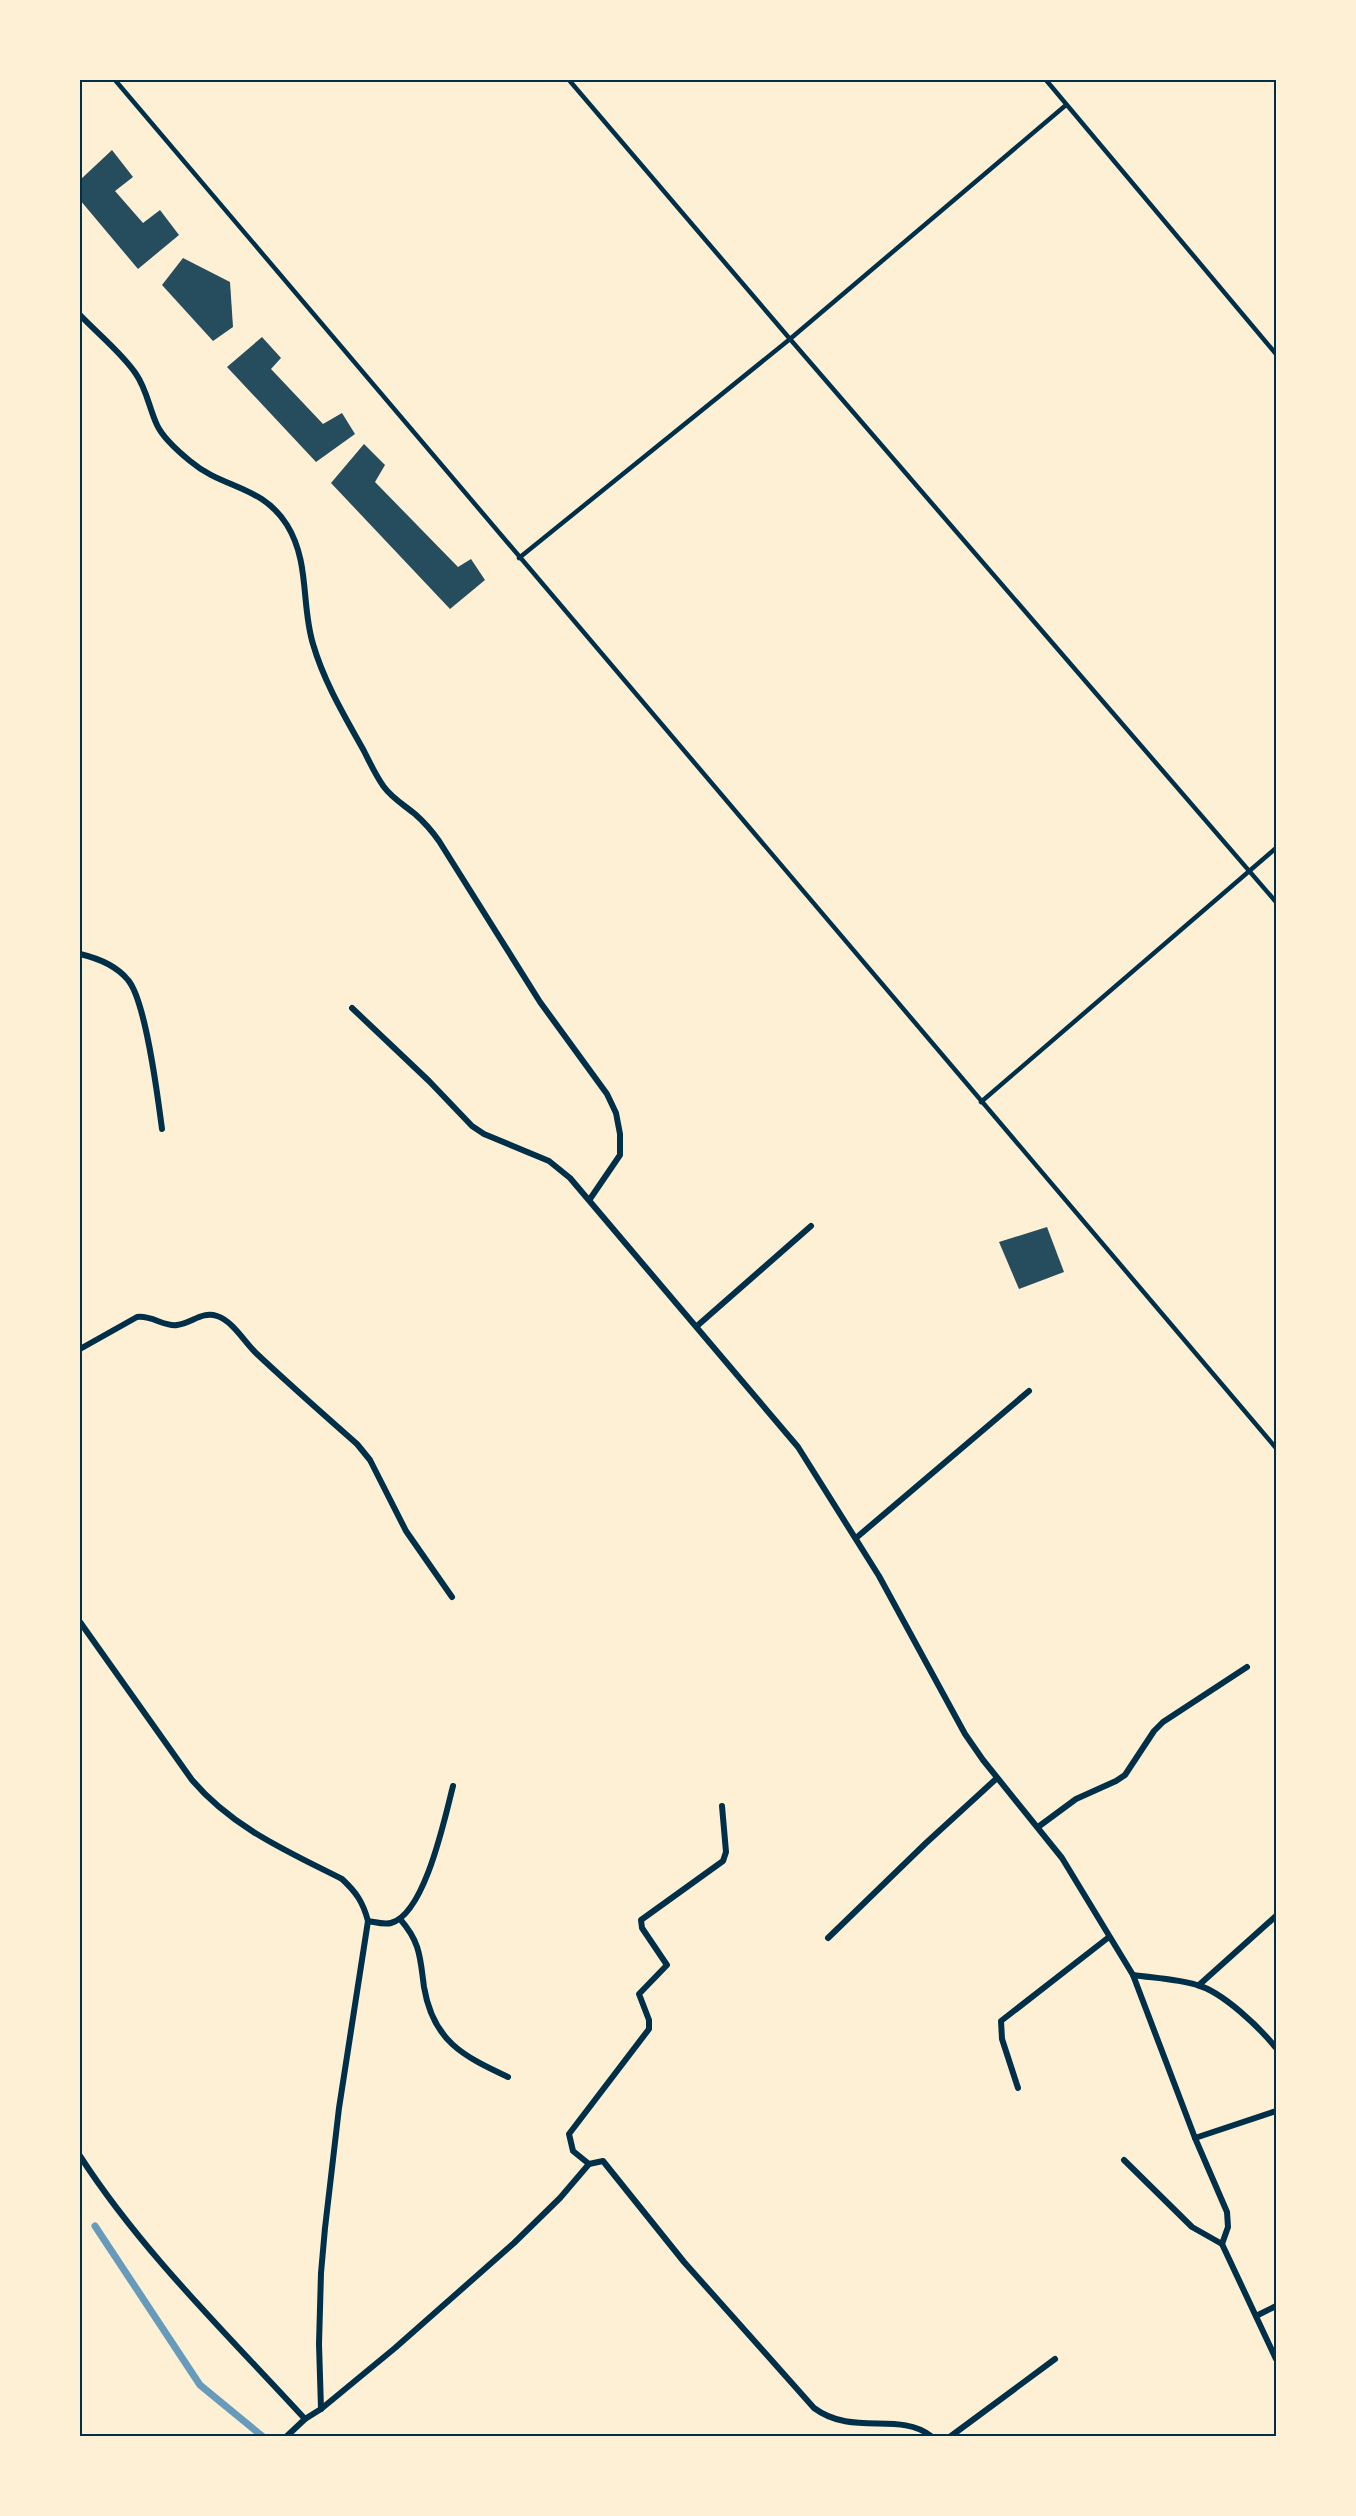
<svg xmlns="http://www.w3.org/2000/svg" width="1356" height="2516" font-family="'Source Serif 4',serif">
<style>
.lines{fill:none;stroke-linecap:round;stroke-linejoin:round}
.stream{stroke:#669bbc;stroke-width:7}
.building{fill:#264d5e}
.service{stroke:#003049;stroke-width:4.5}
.minor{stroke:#003049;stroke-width:6}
.neatline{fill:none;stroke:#003049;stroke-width:2}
</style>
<rect width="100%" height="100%" fill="#fdf0d5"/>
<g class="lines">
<polyline class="stream" points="95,2226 200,2385 262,2436"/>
</g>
<g class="building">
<polygon points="112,150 133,177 115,191 143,223 160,210 179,235 138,269 80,200 80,180"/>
<polygon points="183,258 230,282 233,327 213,341 162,285"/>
<polygon points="262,337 281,358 271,369 323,424 342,413 355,434 316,462 227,367"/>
<polygon points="364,444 385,465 375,482 458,567 471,559 485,580 450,609 331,483"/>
<polygon points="1047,1227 1064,1272 1019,1289 999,1242"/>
</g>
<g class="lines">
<g class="service">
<polyline points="115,80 1276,1448"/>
<polyline points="569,80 790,339 1276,902"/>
<polyline points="1046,80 1276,354"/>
<polyline points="519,558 790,339 1066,105"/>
<polyline points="981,1102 1276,848"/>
</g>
<g class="minor">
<path d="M80,315C97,333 123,354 136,374C147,390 149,408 157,425C163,438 179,452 190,461C223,489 262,485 287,525C310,562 301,605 313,644C324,682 345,717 364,751C370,763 376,776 384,787C392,798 404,805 415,814C424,822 432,831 439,841L540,1002L607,1094L616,1113L620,1134V1155L590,1199"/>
<path d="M80,954C97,958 116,965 128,980C146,1001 158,1099 162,1129"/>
<polyline points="352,1008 429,1081 472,1126 484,1134 549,1161 570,1178 798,1447 879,1576 965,1734 983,1760 1062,1858 1133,1975 1195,2138 1227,2212 1228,2227 1222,2244"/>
<polyline points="697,1326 811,1226"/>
<path d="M80,1349L137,1317C152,1315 164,1327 177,1325C192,1323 202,1311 217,1316C233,1321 245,1343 257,1354C290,1385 323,1414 357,1444L370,1460L406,1531L452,1597"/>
<polyline points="856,1538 1029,1391"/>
<path d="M80,1622L192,1780C233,1828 287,1851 342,1879C356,1892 363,1902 368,1921L339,2108L325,2228L321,2273L319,2344L321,2409"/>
<polyline points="1038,1827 1076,1799 1116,1781 1125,1775 1154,1731 1163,1722 1247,1667"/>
<path d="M400,1919C421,1943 420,1958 424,1987C433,2041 463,2056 508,2077"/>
<path d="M368,1921C375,1922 384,1925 391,1923C425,1914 445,1817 453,1786"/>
<polyline points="828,1938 926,1843 997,1778"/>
<path d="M1133,1975C1154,1978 1177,1979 1197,1985C1223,1992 1260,2028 1276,2048"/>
<polyline points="1199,1985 1276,1916"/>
<polyline points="1018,2088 1002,2039 1001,2021 1109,1937"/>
<polyline points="1195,2138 1276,2111"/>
<path d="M80,2156C142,2252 227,2334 305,2419"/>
<polyline points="1124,2160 1192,2227 1222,2244 1276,2359"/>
<polyline points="589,2164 573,2151 569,2134 649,2029 649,2020 639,1994 667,1965 642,1928 641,1920 723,1861 726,1852 722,1806"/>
<polyline points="1256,2316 1276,2306"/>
<path d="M287,2436L305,2419L321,2409L395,2348L514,2243L560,2198L589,2164L603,2161L684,2262L814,2408C853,2437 899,2411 931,2436"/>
<polyline points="951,2436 1055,2359"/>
</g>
</g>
<rect width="1356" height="2516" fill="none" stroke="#fdf0d5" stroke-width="162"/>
<rect x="81" y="81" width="1194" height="2354" class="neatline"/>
</svg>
